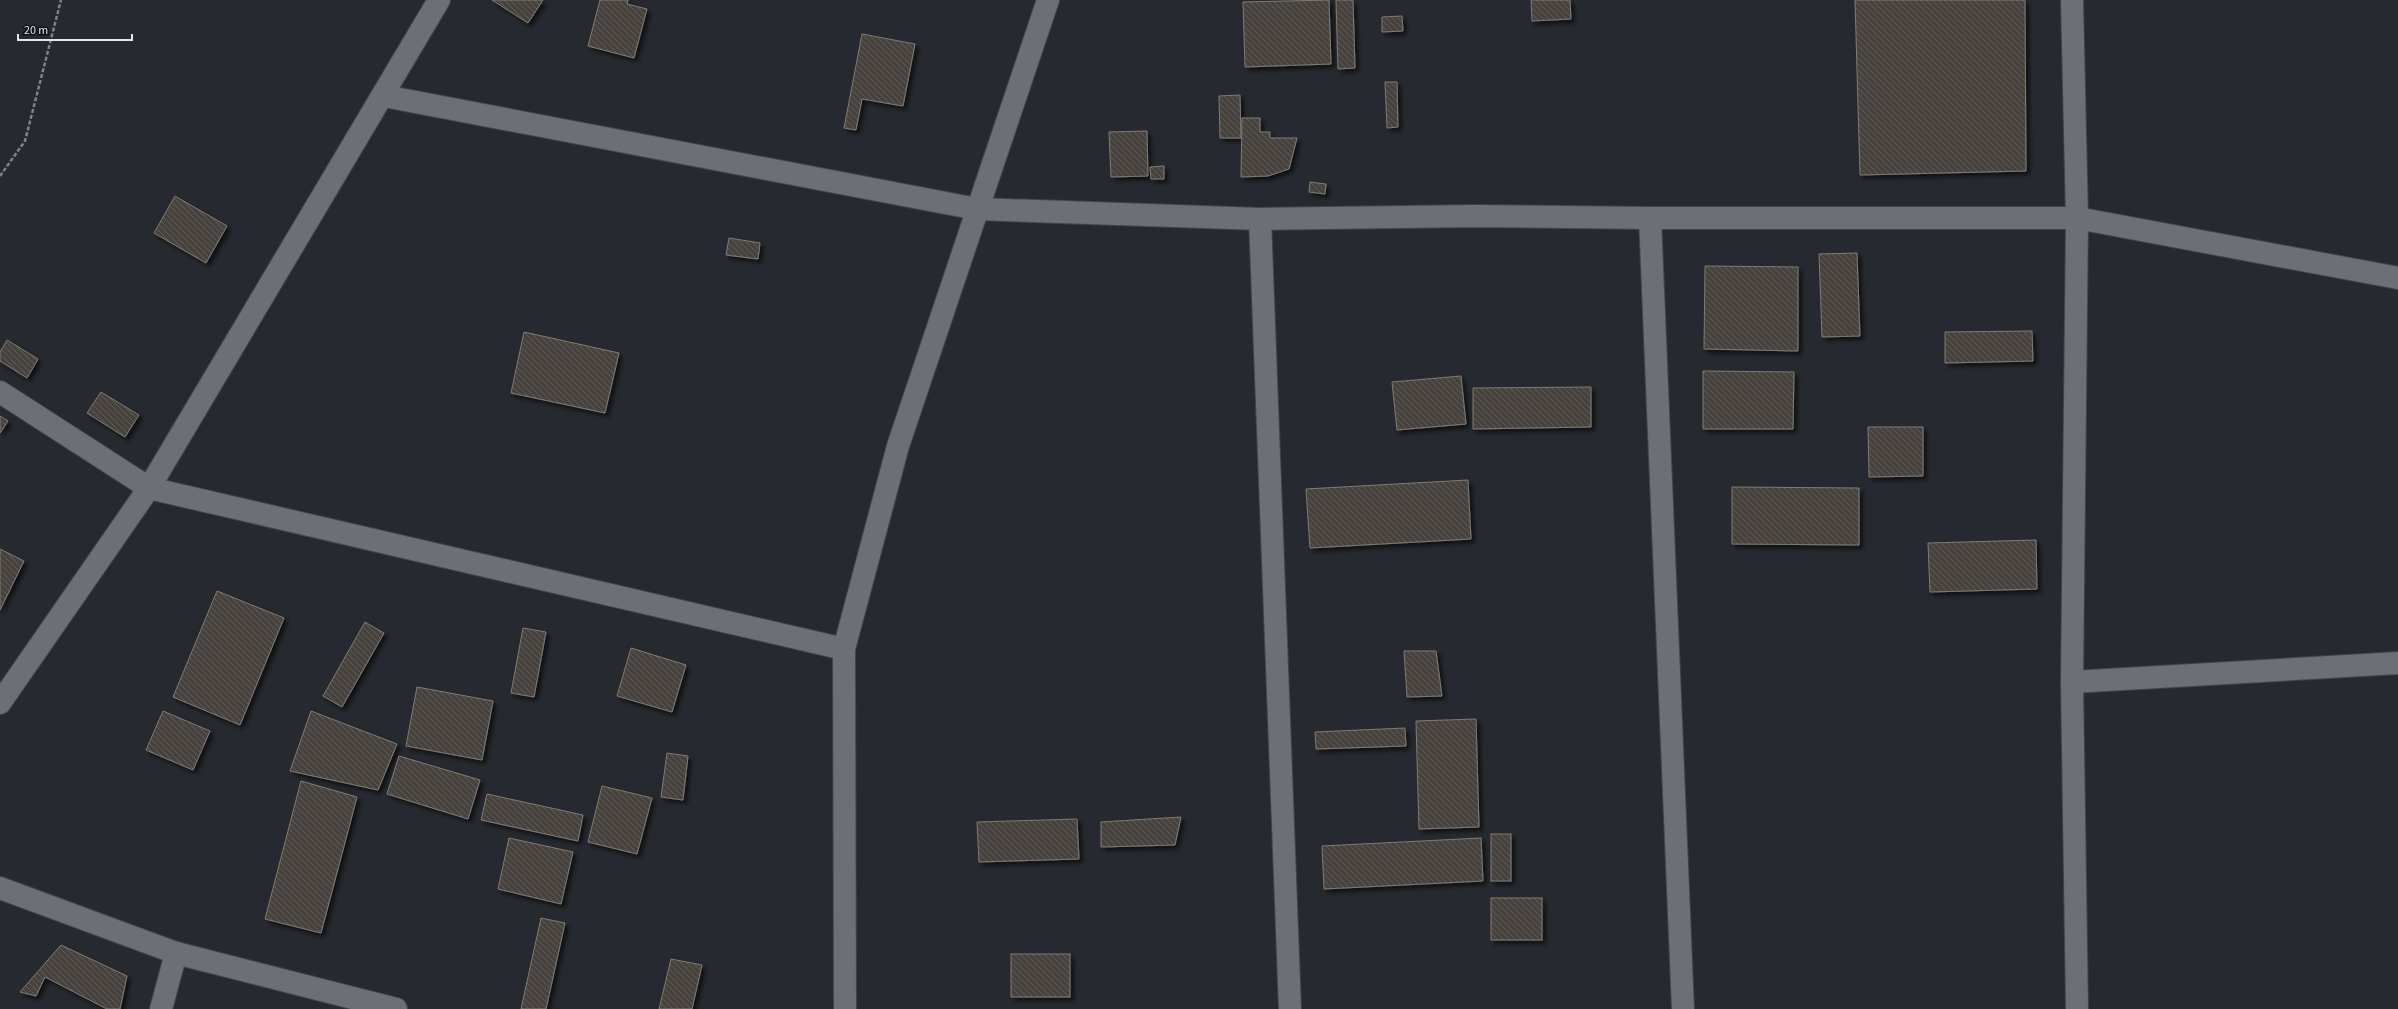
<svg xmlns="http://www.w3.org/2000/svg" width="2398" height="1009" font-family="'Source Sans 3',sans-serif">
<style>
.building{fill:url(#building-back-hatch);stroke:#807b74;filter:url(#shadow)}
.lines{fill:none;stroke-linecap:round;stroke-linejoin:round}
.minor-casing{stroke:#42454a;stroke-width:24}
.path{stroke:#7f8288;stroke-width:2.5;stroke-dasharray:4 2;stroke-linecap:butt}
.minor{stroke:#6c6f76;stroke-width:22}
</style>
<defs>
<pattern id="building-back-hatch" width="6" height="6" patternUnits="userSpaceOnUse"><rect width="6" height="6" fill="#46423c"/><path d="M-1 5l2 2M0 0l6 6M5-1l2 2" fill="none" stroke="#615d58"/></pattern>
<filter id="shadow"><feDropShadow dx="3.5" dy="3.5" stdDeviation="2" flood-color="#0009"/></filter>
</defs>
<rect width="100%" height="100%" fill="#262a30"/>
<g class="building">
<polygon points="492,0 543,0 528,23"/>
<polygon points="600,0 628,0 627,4 647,9 634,58 588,46"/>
<polygon points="1329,0 1331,64 1245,67 1243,2"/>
<polygon points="1336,0 1353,0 1355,68 1338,69"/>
<polygon points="1531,0 1570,0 1571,19 1532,21"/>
<polygon points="1855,0 2025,0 2026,171 1860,175"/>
<polygon points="1402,16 1403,31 1382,32 1382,17"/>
<polygon points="862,34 915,44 903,106 862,99 856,130 844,128"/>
<polygon points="1385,82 1397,82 1398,127 1387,128"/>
<polygon points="1240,95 1241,138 1220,138 1219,96"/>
<polygon points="1242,118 1260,118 1260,132 1270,132 1270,138 1297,138 1289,169 1268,176 1241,177"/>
<polygon points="1147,131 1148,176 1111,177 1109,132"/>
<polygon points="1164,166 1164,179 1151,179 1150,167"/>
<polygon points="1310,182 1326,184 1325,194 1309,192"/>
<polygon points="175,196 227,226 206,263 154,233"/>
<polygon points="729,238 760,243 758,259 726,255"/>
<polygon points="1857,253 1860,336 1822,337 1819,254"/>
<polygon points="1705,266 1798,267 1798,351 1704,349"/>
<polygon points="2032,331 2033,361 1945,363 1945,332"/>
<polygon points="524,332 619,353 605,413 511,393"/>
<polygon points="7,340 38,359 27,378 0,361 0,352"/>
<polygon points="1703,371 1794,372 1793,429 1703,429"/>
<polygon points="1461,376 1466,424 1397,430 1392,382"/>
<polygon points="1591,387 1591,427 1473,429 1473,388"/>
<polygon points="101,392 139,415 125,437 87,413"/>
<polygon points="0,416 8,421 0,433"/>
<polygon points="1868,427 1923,427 1923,476 1869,477"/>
<polygon points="1468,480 1471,539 1310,548 1306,489"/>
<polygon points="1732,487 1859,488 1859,545 1732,544"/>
<polygon points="2036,540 2037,589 1930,592 1928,543"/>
<polygon points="0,549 24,561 0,610"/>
<polygon points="217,591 284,618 240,725 173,697"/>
<polygon points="365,622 384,633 342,707 323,696"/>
<polygon points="523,628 546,632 534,697 511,693"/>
<polygon points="631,648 686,665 672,712 617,696"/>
<polygon points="1404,651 1436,651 1442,696 1407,697"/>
<polygon points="417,687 493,701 482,760 406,746"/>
<polygon points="163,711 210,731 193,770 146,750"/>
<polygon points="311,711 397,744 378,790 290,771"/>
<polygon points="1476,719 1479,827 1419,829 1416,721"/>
<polygon points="1405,728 1406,746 1316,749 1315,732"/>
<polygon points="667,753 688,756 683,800 661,797"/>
<polygon points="399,756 480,780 468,819 387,794"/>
<polygon points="301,781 357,797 321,933 265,919"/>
<polygon points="602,786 652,798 637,854 588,842"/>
<polygon points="487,794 583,815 578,841 481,820"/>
<polygon points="1181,817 1175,845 1101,847 1101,822"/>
<polygon points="1077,819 1079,859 979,862 977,822"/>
<rect x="1491" y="834" width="20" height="47"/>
<polygon points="509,838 573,852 561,904 498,889"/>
<polygon points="1481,838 1483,881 1324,889 1322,846"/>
<rect x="1491" y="898" width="51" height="42"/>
<polygon points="541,918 565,923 546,1009 521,1009"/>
<polygon points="61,945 127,976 120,1009 107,1009 45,977 36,996 20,992"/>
<rect x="1011" y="954" width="59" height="43"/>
<polygon points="671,959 702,965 692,1009 659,1009"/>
</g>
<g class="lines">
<g class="minor-casing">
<g id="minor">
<polyline points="2072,0 2077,218 2072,682 2077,1009"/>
<polyline points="384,96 977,209 1260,219 1474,216 1650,218 2077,218 2398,278"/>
<polyline points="1650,218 1683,1009"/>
<polyline points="1260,219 1290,1009"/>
<polyline points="0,392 149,488 844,649"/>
<polyline points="2072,682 2398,663"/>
<polyline points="0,703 149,488 439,0"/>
<polyline points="0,888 176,953 396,1009"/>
<polyline points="161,1009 176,953"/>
<polyline points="845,1009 844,649 898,446 1048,0"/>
</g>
</g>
<polyline class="path" points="0,176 25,141 61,0"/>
<use href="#minor" class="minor"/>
</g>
<path d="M18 34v6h114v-6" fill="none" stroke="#e4e6ea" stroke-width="2"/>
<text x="24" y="34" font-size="12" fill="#e4e6ea" stroke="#111215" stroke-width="3" paint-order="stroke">20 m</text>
</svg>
